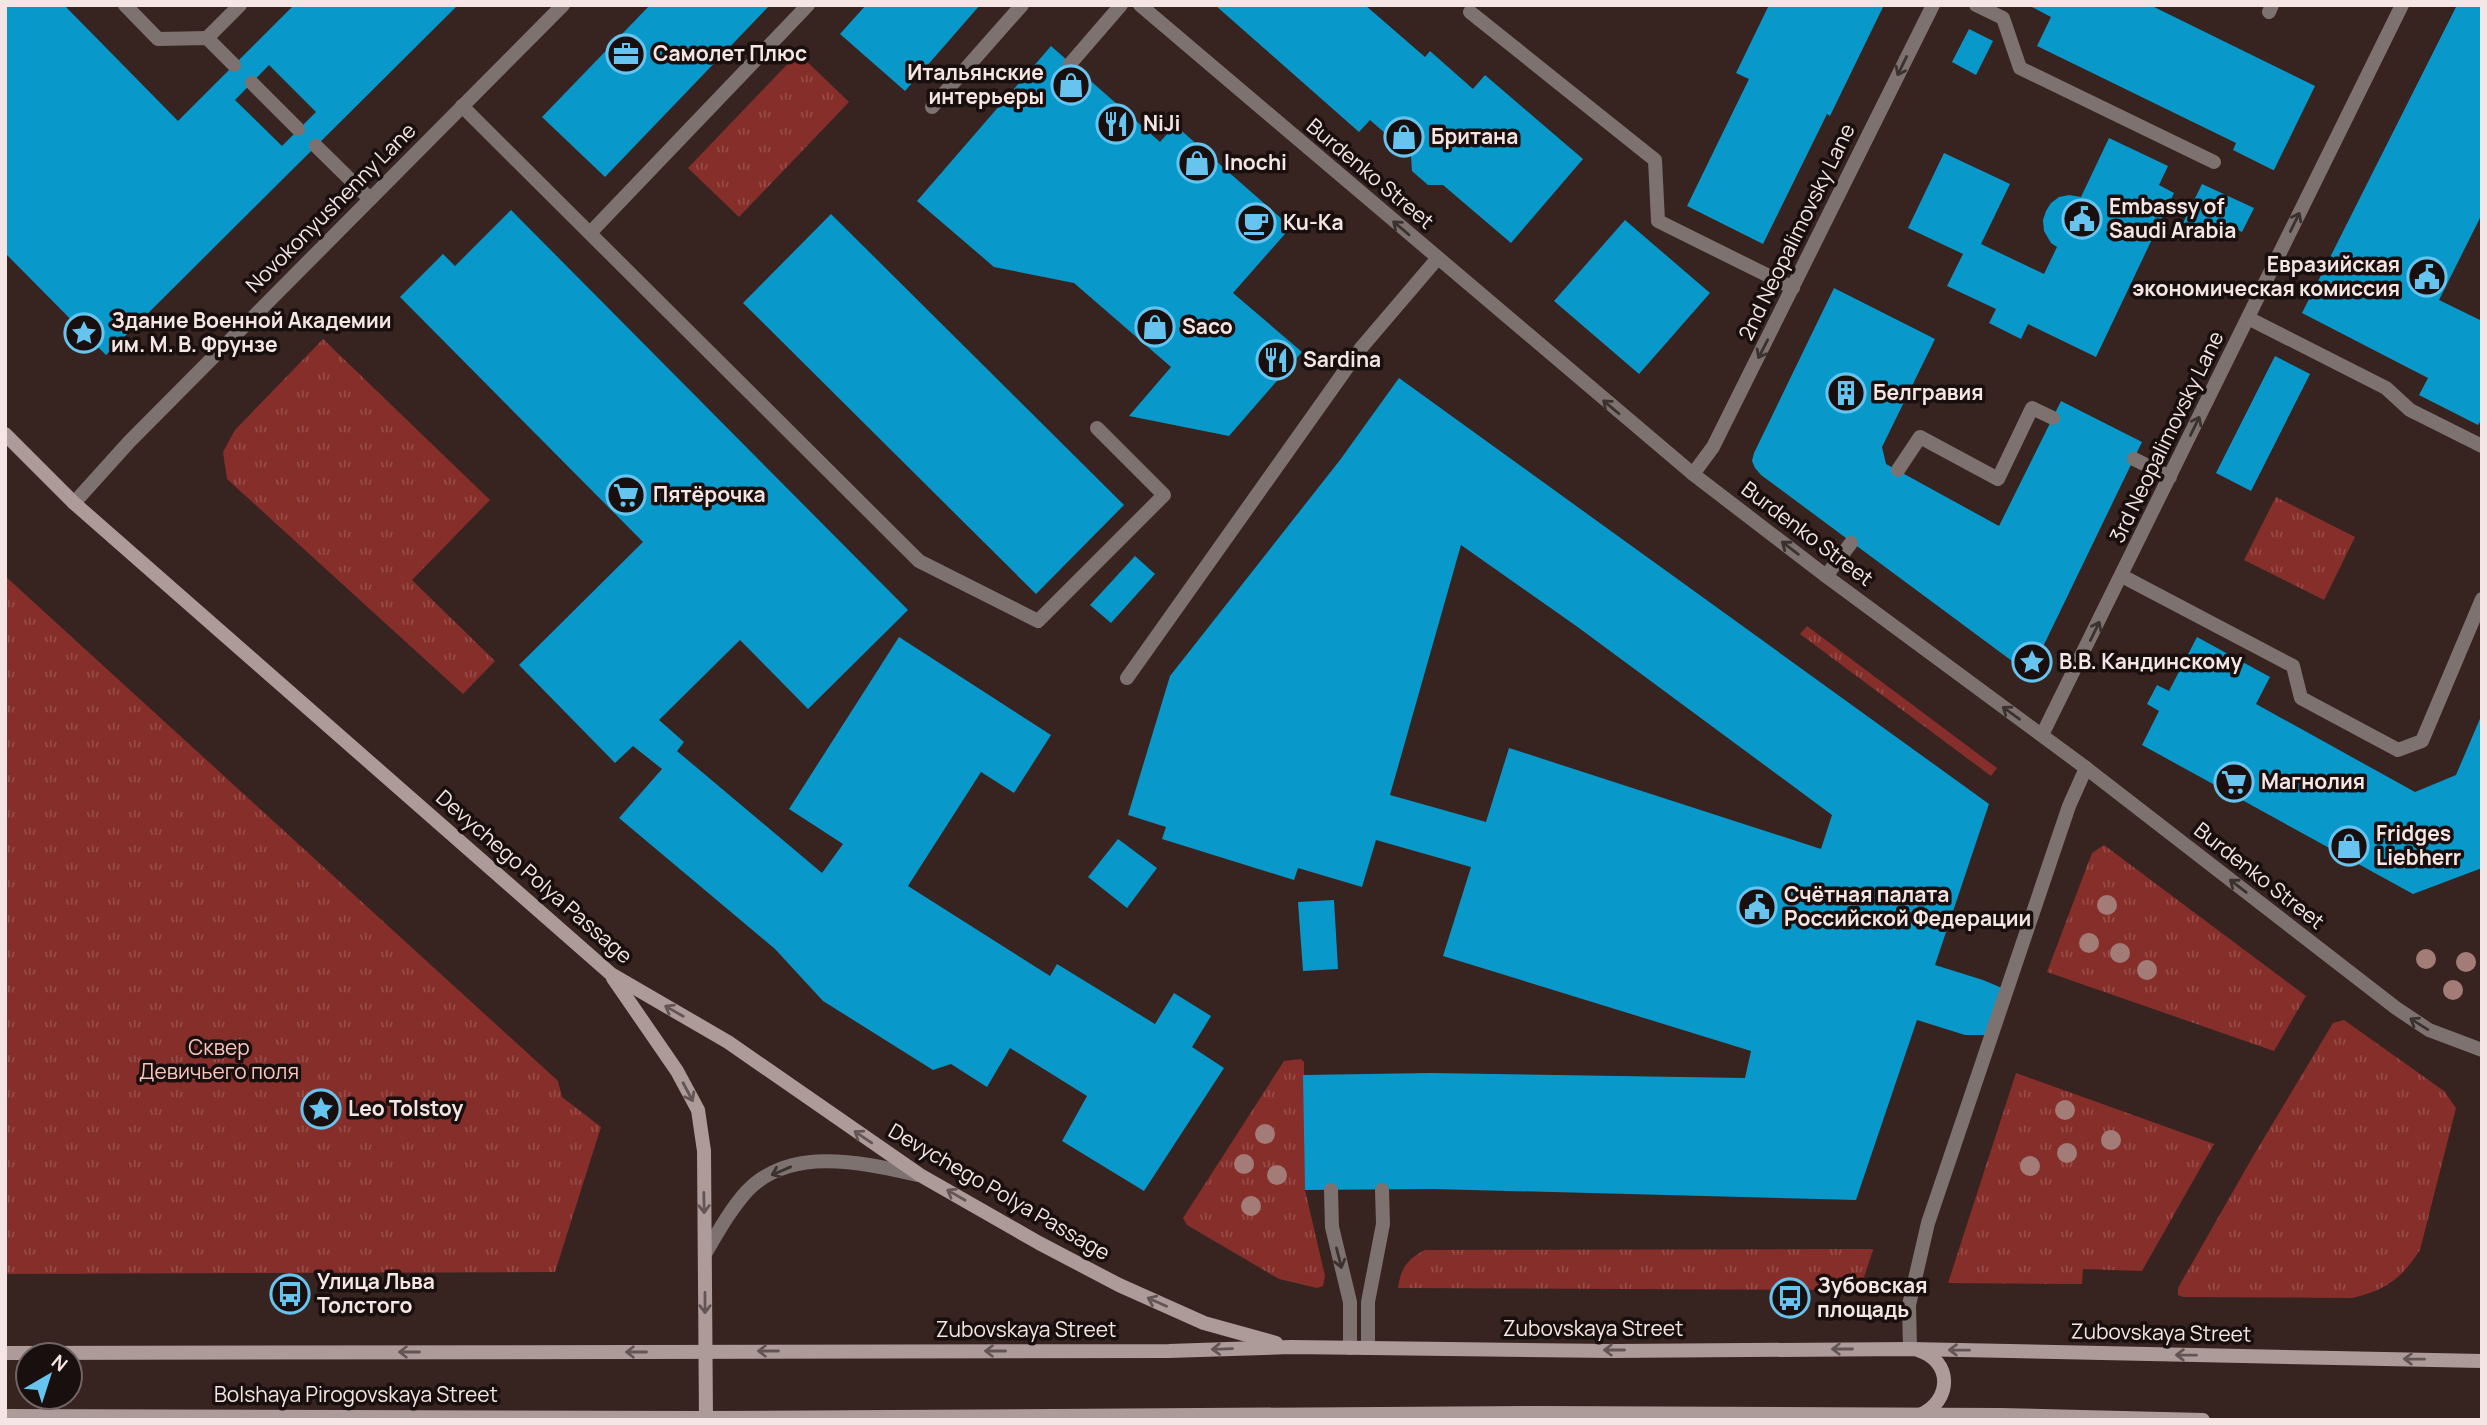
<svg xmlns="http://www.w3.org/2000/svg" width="2487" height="1425" font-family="Manrope,sans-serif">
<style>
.grass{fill:url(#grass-tufts)}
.building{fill:#0899ca;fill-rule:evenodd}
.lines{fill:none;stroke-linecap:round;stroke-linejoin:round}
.lane{stroke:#7d7270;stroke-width:14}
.street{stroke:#7d7270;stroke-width:14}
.secondary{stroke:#ad9b99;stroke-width:14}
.tree{fill:#a37c77}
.oneway{stroke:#3b3230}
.oneway2{stroke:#625554}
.labels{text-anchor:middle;stroke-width:7;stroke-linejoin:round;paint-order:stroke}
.poi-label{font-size:21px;font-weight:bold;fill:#f5e6e5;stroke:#180f0e;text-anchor:start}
.street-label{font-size:21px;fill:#f5e6e5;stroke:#180f0e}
.park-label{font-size:21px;fill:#fbc5be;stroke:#180f0e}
</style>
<defs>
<pattern id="grass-tufts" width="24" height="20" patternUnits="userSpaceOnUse" patternTransform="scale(1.75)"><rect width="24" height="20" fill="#862e2a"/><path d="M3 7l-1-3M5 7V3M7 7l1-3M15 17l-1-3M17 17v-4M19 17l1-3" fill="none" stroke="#984c49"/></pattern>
</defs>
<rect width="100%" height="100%" fill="#372320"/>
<g class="grass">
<polygon points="798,53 849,102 739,217 688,168"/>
<polygon points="323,339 490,500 412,580 495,661 463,694 227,479 223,452 235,430"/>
<polygon points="2276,497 2355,537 2324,600 2244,560"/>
<polygon points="5,576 558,1081 562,1097 601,1127 555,1272 5,1274"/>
<polygon points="1807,626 1997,768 1991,776 1800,634"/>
<polygon points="2104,845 2306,996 2274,1051 2047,972 2092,853"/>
<path d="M2344,1020L2444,1091L2456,1108L2420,1250C2401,1279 2386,1290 2352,1298L2183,1297L2178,1295V1288L2252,1158L2333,1023Z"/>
<polygon points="1301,1059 1304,1062 1305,1190 1325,1276 1323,1286 1317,1288 1279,1279 1187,1225 1183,1218 1284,1061"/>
<polygon points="2016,1073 2214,1144 2142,1271 2083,1269 2082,1284 1948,1283"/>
<path d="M1871,1249L1873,1250L1861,1286L1856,1290L1398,1288C1401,1268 1407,1259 1425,1250Z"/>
</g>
<g class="building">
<path d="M5,5H64L178,121L294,5H458L106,355L5,253ZM269,65L316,112L282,146L235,100Z"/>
<polygon points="650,5 770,5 605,177 542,117"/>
<polygon points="866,5 980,5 905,91 840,34"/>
<polygon points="1215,5 1365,5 1425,57 1430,51 1473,89 1485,75 1583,159 1511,243 1443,185 1428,185 1412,171 1411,156 1370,120 1359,132"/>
<polygon points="1769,5 1884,5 1830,116 1827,114 1763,244 1687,206 1749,79 1736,73"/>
<polygon points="2028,5 2150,5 2315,86 2274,170 2273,170 2233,150 2236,143 2037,46 2051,17"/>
<polygon points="2457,5 2482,5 2482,214 2439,300 2482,321 2482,419 2478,425 2419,395 2428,378 2302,313"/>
<polygon points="1969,29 1993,41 1976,75 1952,62"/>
<polygon points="1051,46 1160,142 1175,125 1291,227 1233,293 1302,352 1229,436 1129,416 1171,367 1074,283 994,267 917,201"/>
<polygon points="2109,138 2168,166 2159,185 2174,193 2096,357 2028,324 2021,339 1989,323 1996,309 1947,286 1963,254 1908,228 1944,153 2010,184 1981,244 2044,274 2057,247 2051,243 2044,231 2043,220 2046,211 2051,203 2059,197 2069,195 2081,197"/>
<polygon points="2202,184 2254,208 2242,232 2223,223 2216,239 2183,223"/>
<polygon points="511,210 908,610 808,709 740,640 659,720 684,742 677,751 822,873 843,844 789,809 899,637 1051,735 1014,793 981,772 908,886 1050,976 1057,964 1155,1024 1174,993 1211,1016 1192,1047 1224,1068 1144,1191 1062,1141 1087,1096 1010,1048 987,1087 951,1064 933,1070 823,1001 775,949 619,818 662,769 633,746 615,763 519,665 643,542 400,297 443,254 455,266"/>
<polygon points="831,214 1124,505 1036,594 743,303"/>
<polygon points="1625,220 1710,293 1639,374 1554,301"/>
<polygon points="1834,288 1935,339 1882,447 1886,464 1999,526 2061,401 2142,442 2038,657 2032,662 2018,664 2012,661 1761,475 1755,468 1752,461 1754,453"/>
<polygon points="2275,356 2310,374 2251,491 2216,473"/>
<path d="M1399,378L1989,804L1935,965L1983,980L2002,988L1987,1035H1965L1917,1020L1856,1200L1433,1189L1305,1190L1303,1075L1431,1073L1745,1078L1751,1051L1443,956L1471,867L1376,840L1362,887L1298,868L1294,880L1162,839L1166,827L1128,815L1170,676L1340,460ZM1461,545L1579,628L1832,815L1821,849L1509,748L1486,822L1390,795Z"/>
<polygon points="1135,556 1155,574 1111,623 1090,605"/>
<polygon points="2197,637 2270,677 2256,704 2415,792 2456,775 2482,714 2482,868 2413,894 2142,745 2159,711 2147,704 2157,685 2169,691"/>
<polygon points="1118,839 1157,868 1127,908 1088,877"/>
<polygon points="1334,900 1338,969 1303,971 1298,902"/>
</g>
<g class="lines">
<g class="lane">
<polyline points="125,5 158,39 207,38 234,65"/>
<polyline points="1976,5 2003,18 2020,68 2214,162"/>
<polyline points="1470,12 1655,160 1658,221 1793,288"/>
<polyline points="2269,12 2272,5"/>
<polyline points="207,38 240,5"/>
<polyline points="1070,64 1121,5"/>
<polyline points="252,83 298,129"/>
<polyline points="462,106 919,561 1038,621 1164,495 1097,428"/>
<polyline points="932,107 1022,5"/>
<polyline points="316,146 370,199"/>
<polyline points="590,233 808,5"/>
<polyline points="2248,318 2386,388 2410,410 2482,446"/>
<polyline points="2134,459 2170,477"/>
<polyline points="1898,470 1920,437 1998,479 2032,408 2053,418"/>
<polyline points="1826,576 1851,543"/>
<polyline points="2122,576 2293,666 2301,698 2398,750 2422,741 2482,599"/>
<polyline points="1127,678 1361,348 1437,259"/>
<polyline points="1331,1190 1332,1227 1350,1302 1350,1348"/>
<polyline points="1368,1348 1368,1302 1383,1224 1382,1190"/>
<polyline points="1910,1349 1909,1305 1928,1223 2069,806 2086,768"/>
</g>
<g class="street">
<polyline points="1140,5 1693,474 1826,576 2086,768 2396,1008 2429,1030 2482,1050"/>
<polyline points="1693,474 1713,447 1933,5"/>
<polyline points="74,503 129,442 563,5"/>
<polyline points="2042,735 2402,5"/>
<path d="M705,1254C718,1232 730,1210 747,1191C791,1145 864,1163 918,1175"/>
</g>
<g class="secondary">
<polyline points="5,434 74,503 611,974 728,1042 920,1175 1039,1243 1119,1285 1204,1323 1276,1343"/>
<polyline points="613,978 677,1071 698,1110 704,1151 706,1420"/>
<path d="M1918,1350C1953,1361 1952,1401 1920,1415"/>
<polyline points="5,1353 1169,1351 1291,1347 1612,1351 1910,1349 2482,1361"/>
<polyline points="5,1416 706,1418 1542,1413 2000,1415 2203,1420"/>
</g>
</g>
<g class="tree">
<circle cx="2107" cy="905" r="10"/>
<circle cx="2089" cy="943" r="10"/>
<circle cx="2120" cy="953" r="10"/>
<circle cx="2426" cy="959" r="10"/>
<circle cx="2466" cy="962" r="10"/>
<circle cx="2147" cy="970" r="10"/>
<circle cx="2453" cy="990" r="10"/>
<circle cx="2065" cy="1110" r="10"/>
<circle cx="1265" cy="1134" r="10"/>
<circle cx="2111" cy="1140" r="10"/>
<circle cx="2067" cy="1153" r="10"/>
<circle cx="1244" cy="1164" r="10"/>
<circle cx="2030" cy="1166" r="10"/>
<circle cx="1277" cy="1175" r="10"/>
<circle cx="1251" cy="1206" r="10"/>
</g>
<defs><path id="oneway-shaft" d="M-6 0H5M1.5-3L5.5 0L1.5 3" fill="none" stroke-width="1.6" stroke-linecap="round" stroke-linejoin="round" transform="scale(1.75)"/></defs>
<g class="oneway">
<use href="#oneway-shaft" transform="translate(1902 66) rotate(116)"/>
<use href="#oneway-shaft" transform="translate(2295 222) rotate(-64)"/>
<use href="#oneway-shaft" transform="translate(1401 228) rotate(-140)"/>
<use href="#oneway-shaft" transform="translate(1763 349) rotate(117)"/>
<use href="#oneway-shaft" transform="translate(1611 407) rotate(-140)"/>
<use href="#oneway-shaft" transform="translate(2195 426) rotate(-64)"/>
<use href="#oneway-shaft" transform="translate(1790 548) rotate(-143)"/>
<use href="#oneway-shaft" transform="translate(2095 631) rotate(-64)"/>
<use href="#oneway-shaft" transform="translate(2011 713) rotate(-144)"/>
<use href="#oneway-shaft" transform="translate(2238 886) rotate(-142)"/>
<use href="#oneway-shaft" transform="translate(2419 1024) rotate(-148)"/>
<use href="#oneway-shaft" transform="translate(781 1171) rotate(157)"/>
<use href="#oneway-shaft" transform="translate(1339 1258) rotate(76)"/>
</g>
<g class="oneway2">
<use href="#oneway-shaft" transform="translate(674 1011) rotate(-150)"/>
<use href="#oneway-shaft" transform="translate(688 1092) rotate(62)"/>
<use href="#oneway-shaft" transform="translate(863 1137) rotate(-146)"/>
<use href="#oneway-shaft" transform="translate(956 1195) rotate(-150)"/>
<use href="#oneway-shaft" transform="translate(704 1203) rotate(89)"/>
<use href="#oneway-shaft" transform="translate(1157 1302) rotate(-156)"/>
<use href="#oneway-shaft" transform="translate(705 1303) rotate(90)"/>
<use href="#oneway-shaft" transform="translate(1222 1349) rotate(178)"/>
<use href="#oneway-shaft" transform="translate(1842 1349) rotate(180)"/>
<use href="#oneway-shaft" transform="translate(1614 1350) rotate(-180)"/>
<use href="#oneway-shaft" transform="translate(1959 1350) rotate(-179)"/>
<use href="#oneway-shaft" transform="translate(768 1351) rotate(180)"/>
<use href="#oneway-shaft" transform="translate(995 1351) rotate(180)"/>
<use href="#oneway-shaft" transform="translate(409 1352) rotate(180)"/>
<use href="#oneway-shaft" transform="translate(636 1352) rotate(180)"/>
<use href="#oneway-shaft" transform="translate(2186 1355) rotate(-179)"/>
<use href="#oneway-shaft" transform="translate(2414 1359) rotate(-179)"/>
</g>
<defs>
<g id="office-ring" transform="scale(2.0125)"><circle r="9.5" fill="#180f0e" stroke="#67c4ef" stroke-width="1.5"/><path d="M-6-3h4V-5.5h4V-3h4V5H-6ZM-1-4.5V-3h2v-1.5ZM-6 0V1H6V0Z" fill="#67c4ef"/></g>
<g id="shop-ring" transform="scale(2.0125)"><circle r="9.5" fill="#180f0e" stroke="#67c4ef" stroke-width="1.5"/><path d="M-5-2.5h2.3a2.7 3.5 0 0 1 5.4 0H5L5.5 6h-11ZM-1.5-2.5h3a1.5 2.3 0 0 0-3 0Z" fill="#67c4ef"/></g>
<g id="restaurant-ring" transform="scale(2.0125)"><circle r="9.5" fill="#180f0e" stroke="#67c4ef" stroke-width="1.5"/><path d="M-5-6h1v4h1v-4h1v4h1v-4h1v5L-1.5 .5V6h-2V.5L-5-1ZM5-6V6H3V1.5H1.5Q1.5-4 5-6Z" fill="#67c4ef"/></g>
<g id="civic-ring" transform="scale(2.0125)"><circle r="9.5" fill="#180f0e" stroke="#67c4ef" stroke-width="1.5"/><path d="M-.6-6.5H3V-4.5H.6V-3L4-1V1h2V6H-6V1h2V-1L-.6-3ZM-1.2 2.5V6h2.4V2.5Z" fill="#67c4ef"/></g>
<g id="cafe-ring" transform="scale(2.0125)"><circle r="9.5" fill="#180f0e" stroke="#67c4ef" stroke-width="1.5"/><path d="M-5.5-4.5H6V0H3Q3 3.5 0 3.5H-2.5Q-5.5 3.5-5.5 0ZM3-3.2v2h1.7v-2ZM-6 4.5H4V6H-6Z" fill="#67c4ef"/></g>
<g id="sight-ring" transform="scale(2.0125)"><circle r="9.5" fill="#180f0e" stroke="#67c4ef" stroke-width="1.5"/><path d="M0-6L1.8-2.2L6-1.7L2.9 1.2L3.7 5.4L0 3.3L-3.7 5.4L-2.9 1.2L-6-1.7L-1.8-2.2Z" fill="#67c4ef"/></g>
<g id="building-ring" transform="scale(2.0125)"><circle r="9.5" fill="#180f0e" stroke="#67c4ef" stroke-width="1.5"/><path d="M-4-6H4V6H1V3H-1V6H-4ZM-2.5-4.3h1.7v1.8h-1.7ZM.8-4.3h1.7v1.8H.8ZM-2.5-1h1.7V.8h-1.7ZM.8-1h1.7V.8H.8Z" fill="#67c4ef"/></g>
<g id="supermarket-ring" transform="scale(2.0125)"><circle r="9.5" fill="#180f0e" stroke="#67c4ef" stroke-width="1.5"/><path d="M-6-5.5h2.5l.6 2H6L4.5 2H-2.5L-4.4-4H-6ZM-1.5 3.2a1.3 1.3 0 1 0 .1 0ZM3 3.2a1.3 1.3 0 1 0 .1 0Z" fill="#67c4ef"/></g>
<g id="bus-ring" transform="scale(2.0125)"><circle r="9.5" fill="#180f0e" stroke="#67c4ef" stroke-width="1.5"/><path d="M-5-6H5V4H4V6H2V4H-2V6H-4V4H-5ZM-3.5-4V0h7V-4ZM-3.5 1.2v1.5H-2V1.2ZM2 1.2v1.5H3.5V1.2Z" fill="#67c4ef"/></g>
</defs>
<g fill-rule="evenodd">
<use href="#office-ring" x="626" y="54"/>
<use href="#shop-ring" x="1071" y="85"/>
<use href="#restaurant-ring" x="1116" y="124"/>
<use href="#shop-ring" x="1404" y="137"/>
<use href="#shop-ring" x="1197" y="163"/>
<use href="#civic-ring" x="2082" y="219"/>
<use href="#cafe-ring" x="1256" y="223"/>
<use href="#civic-ring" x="2427" y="277"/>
<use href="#shop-ring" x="1155" y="327"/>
<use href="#sight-ring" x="84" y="333"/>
<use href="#restaurant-ring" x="1276" y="360"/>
<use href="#building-ring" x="1846" y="393"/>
<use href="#supermarket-ring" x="626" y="495"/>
<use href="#sight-ring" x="2032" y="662"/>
<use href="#supermarket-ring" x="2234" y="782"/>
<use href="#shop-ring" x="2349" y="846"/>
<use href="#civic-ring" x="1757" y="907"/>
<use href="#sight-ring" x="321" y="1109"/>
<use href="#bus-ring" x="290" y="1294"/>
<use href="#bus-ring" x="1790" y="1298"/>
</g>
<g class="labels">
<g class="poi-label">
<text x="653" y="61">Самолет Плюс</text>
<text x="1044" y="80" text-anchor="end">Итальянские<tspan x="1044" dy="24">интерьеры</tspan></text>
<text x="1143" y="131">NiJi</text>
<text x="1431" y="144">Британа</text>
<text x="1224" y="170">Inochi</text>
<text x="2109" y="214">Embassy of<tspan x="2109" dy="24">Saudi Arabia</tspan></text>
<text x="1283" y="230">Ku-Ka</text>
<text x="2400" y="272" text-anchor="end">Евразийская<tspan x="2400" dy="24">экономическая комиссия</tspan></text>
<text x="111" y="328">Здание Военной Академии<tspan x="111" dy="24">им. М. В. Фрунзе</tspan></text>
<text x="1182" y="334">Saco</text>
<text x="1303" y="367">Sardina</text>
<text x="1873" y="400">Белгравия</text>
<text x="653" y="502">Пятёрочка</text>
<text x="2059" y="669">В.В. Кандинскому</text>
<text x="2261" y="789">Магнолия</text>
<text x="2376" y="841">Fridges<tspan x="2376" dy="24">Liebherr</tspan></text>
<text x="1784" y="902">Счётная палата<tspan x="1784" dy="24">Российской Федерации</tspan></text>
<text x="348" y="1116">Leo Tolstoy</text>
<text x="317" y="1289">Улица Льва<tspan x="317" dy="24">Толстого</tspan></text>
<text x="1817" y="1293">Зубовская<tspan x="1817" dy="24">площадь</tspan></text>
</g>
<g class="street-label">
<text transform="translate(1370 174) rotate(40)" y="7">Burdenko Street</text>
<text transform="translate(331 208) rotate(-45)" y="7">Novokonyushenny Lane</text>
<text transform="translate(1797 232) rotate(-64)" y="7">2nd Neopalimovsky Lane</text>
<text transform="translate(2167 437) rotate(-64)" y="7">3rd Neopalimovsky Lane</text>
<text transform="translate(1807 534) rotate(37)" y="7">Burdenko Street</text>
<text transform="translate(2259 876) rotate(38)" y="7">Burdenko Street</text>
<text transform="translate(534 877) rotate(41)" y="7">Devychego Polya Passage</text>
<text transform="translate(999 1192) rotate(30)" y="7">Devychego Polya Passage</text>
<text x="1593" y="1336">Zubovskaya Street</text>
<text x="1026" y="1337">Zubovskaya Street</text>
<text transform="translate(2161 1333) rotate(1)" y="7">Zubovskaya Street</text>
<text x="356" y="1402">Bolshaya Pirogovskaya Street</text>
</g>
<g class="park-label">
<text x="219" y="1055">Сквер<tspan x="219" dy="24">Девичьего поля</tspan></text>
</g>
</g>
<rect width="2487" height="1425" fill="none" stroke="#f5e6e5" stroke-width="14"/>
<g transform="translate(49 1376) rotate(39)"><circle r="33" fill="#180f0e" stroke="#706564" stroke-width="2"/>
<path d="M0-5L12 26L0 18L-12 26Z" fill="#67c4ef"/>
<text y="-10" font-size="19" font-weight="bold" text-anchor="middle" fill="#f5e6e5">N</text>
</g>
</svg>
